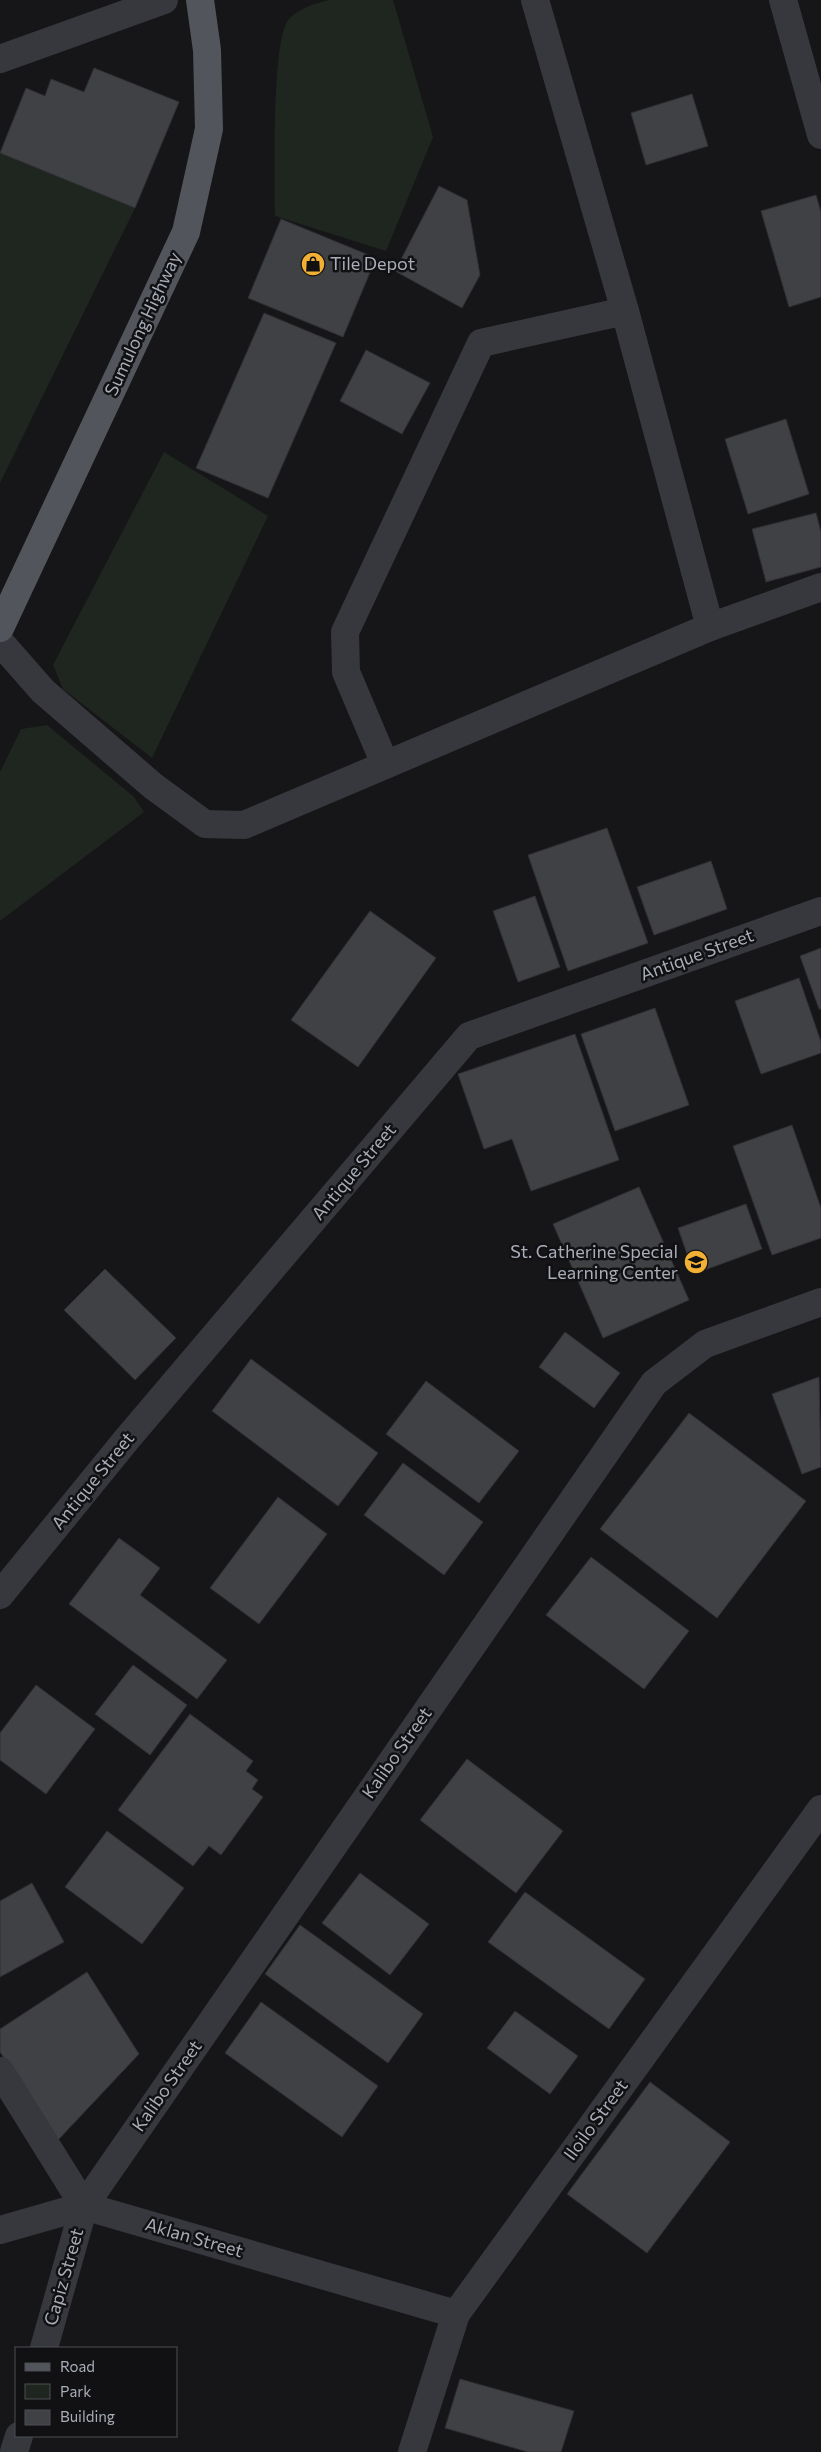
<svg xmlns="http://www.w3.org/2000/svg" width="821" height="2452" font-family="Commissioner,sans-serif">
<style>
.green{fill:#1e261f}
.building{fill:#404145;stroke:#303034}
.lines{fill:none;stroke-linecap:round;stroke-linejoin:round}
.street{stroke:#37383d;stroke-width:28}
.primary{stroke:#53555c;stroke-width:28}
.labels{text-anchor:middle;stroke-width:5;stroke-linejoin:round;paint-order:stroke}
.poi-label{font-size:18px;fill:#a8adb8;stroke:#111113;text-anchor:start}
.street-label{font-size:18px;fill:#a8adb8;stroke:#111113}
</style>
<rect width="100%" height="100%" fill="#161618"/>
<g class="green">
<path d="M330,0H393L433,137L386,251L275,216C275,183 271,38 289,19C299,8 316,3 330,0Z"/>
<polygon points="0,153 135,208 0,483"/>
<polygon points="164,452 268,516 152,758 63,689 53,665"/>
<polygon points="47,725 134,797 144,812 0,921 0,772 21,729"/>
</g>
<g class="building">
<polygon points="94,68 179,102 135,208 0,153 26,88 45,96 51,79 84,92"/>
<polygon points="692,94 708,146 646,165 631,113"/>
<polygon points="439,186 467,200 480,275 462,308 395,271"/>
<polygon points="816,195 821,212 821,297 789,307 761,211"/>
<polygon points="281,219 376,258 343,337 248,298"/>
<polygon points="264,313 336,343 268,498 196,468"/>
<polygon points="366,350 430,383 402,434 340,401"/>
<polygon points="786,419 809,494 748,514 725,439"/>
<polygon points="816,513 821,532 821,567 766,582 752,529"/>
<polygon points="607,828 648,943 568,971 528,855"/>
<polygon points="711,861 727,909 654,935 637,887"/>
<polygon points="535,896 560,967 518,982 493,911"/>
<polygon points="370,911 436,958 358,1067 291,1020"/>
<polygon points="821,948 821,1009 819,1009 800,956"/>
<polygon points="799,978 821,1042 821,1053 761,1074 735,1001"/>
<polygon points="655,1008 689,1105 615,1131 581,1034"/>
<polygon points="575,1034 619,1160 531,1191 512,1139 484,1149 458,1074"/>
<polygon points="792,1125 821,1208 821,1238 772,1255 733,1146"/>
<polygon points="639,1187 689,1300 603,1338 553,1224"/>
<polygon points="746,1204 762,1249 694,1274 678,1228"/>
<polygon points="105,1269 176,1338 135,1380 64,1310"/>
<polygon points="565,1332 620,1373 594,1408 539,1367"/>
<polygon points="251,1359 378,1453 338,1506 212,1411"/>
<polygon points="819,1377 821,1467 802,1474 772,1394"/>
<polygon points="426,1381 519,1451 479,1503 386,1434"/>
<polygon points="689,1413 806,1501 717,1618 600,1529"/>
<polygon points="403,1463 483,1522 444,1575 364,1515"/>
<polygon points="278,1497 327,1534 259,1624 210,1588"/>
<polygon points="119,1538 160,1568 140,1595 227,1660 197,1699 69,1604"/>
<polygon points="591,1557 689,1631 644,1689 546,1615"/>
<polygon points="133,1665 187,1705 150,1755 95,1714"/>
<polygon points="36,1685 95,1729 46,1794 0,1760 0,1733"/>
<polygon points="190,1714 253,1761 246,1771 258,1780 252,1789 263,1797 221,1855 209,1846 193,1866 118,1810"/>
<polygon points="467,1759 563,1831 516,1893 420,1820"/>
<polygon points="107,1831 184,1888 142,1944 65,1887"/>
<polygon points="360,1873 429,1924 390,1975 322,1923"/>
<polygon points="32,1883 64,1942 0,1977 0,1901"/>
<polygon points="525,1892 645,1979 609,2029 488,1942"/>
<polygon points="300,1925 423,2014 388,2063 265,1974"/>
<polygon points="87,1972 139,2054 58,2140 0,2052 0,2029"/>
<polygon points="261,2002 378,2086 342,2137 225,2053"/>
<polygon points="515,2011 578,2056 550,2094 487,2048"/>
<polygon points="650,2082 730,2142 647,2253 567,2194"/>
<polygon points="460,2379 574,2411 561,2452 528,2452 445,2428"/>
</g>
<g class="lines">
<g class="street">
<polyline points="535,0 625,311 710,627"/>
<polyline points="783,0 821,135"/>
<polyline points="0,59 164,0"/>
<polyline points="0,642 43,691 153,786 205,824 244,825 710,627 821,587"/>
<polyline points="385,764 346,672 345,632 481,343 625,311"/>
<polyline points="0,1595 127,1439 469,1036 821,911"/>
<polyline points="0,2071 84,2206 456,2314"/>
<polyline points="0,2230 84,2206 654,1383 705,1344 821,1302"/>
<polyline points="44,2348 84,2206"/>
<polyline points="14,2452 19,2436"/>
<polyline points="412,2452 456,2314 821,1809"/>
</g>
<polyline class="primary" points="0,628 186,232 209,129 207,50 200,0"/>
</g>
<defs>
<g id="shop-disc" transform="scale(1.25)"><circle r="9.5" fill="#f2b134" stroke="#111113"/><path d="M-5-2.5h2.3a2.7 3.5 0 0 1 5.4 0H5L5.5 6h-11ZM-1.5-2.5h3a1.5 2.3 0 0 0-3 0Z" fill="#111"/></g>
<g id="school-disc" transform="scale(1.25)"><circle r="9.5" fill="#f2b134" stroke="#111113"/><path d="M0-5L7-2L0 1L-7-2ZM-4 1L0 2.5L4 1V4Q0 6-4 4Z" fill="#111"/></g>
</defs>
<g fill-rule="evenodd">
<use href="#shop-disc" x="313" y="264"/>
<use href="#school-disc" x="696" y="1262"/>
</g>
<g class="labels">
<g class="poi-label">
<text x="330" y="270">Tile Depot</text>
<text x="678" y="1258" text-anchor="end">St. Catherine Special<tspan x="678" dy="21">Learning Center</tspan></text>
</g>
<g class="street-label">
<text transform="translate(143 324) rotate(-65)" y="6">Sumulong Highway</text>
<text transform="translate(697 955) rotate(-20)" y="6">Antique Street</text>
<text transform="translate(354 1172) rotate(-50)" y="6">Antique Street</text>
<text transform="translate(93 1481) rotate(-51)" y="6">Antique Street</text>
<text transform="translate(397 1753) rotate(-55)" y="6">Kalibo Street</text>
<text transform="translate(167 2086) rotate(-55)" y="6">Kalibo Street</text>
<text transform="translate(596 2120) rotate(-54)" y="6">Iloilo Street</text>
<text transform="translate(194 2238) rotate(16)" y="6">Aklan Street</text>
<text transform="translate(64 2277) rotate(-74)" y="6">Capiz Street</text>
</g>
</g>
<rect x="15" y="2347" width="162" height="90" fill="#111113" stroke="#4d4f55"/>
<rect x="25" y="2363" width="25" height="8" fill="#53555c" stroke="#4d4f55"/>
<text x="60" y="2372" font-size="15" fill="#a8adb8">Road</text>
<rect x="25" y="2384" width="25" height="15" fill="#1e261f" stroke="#4d4f55"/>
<text x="60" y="2397" font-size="15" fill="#a8adb8">Park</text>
<rect x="25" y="2410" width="25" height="15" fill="#404145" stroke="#4d4f55"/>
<text x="60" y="2422" font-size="15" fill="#a8adb8">Building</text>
</svg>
